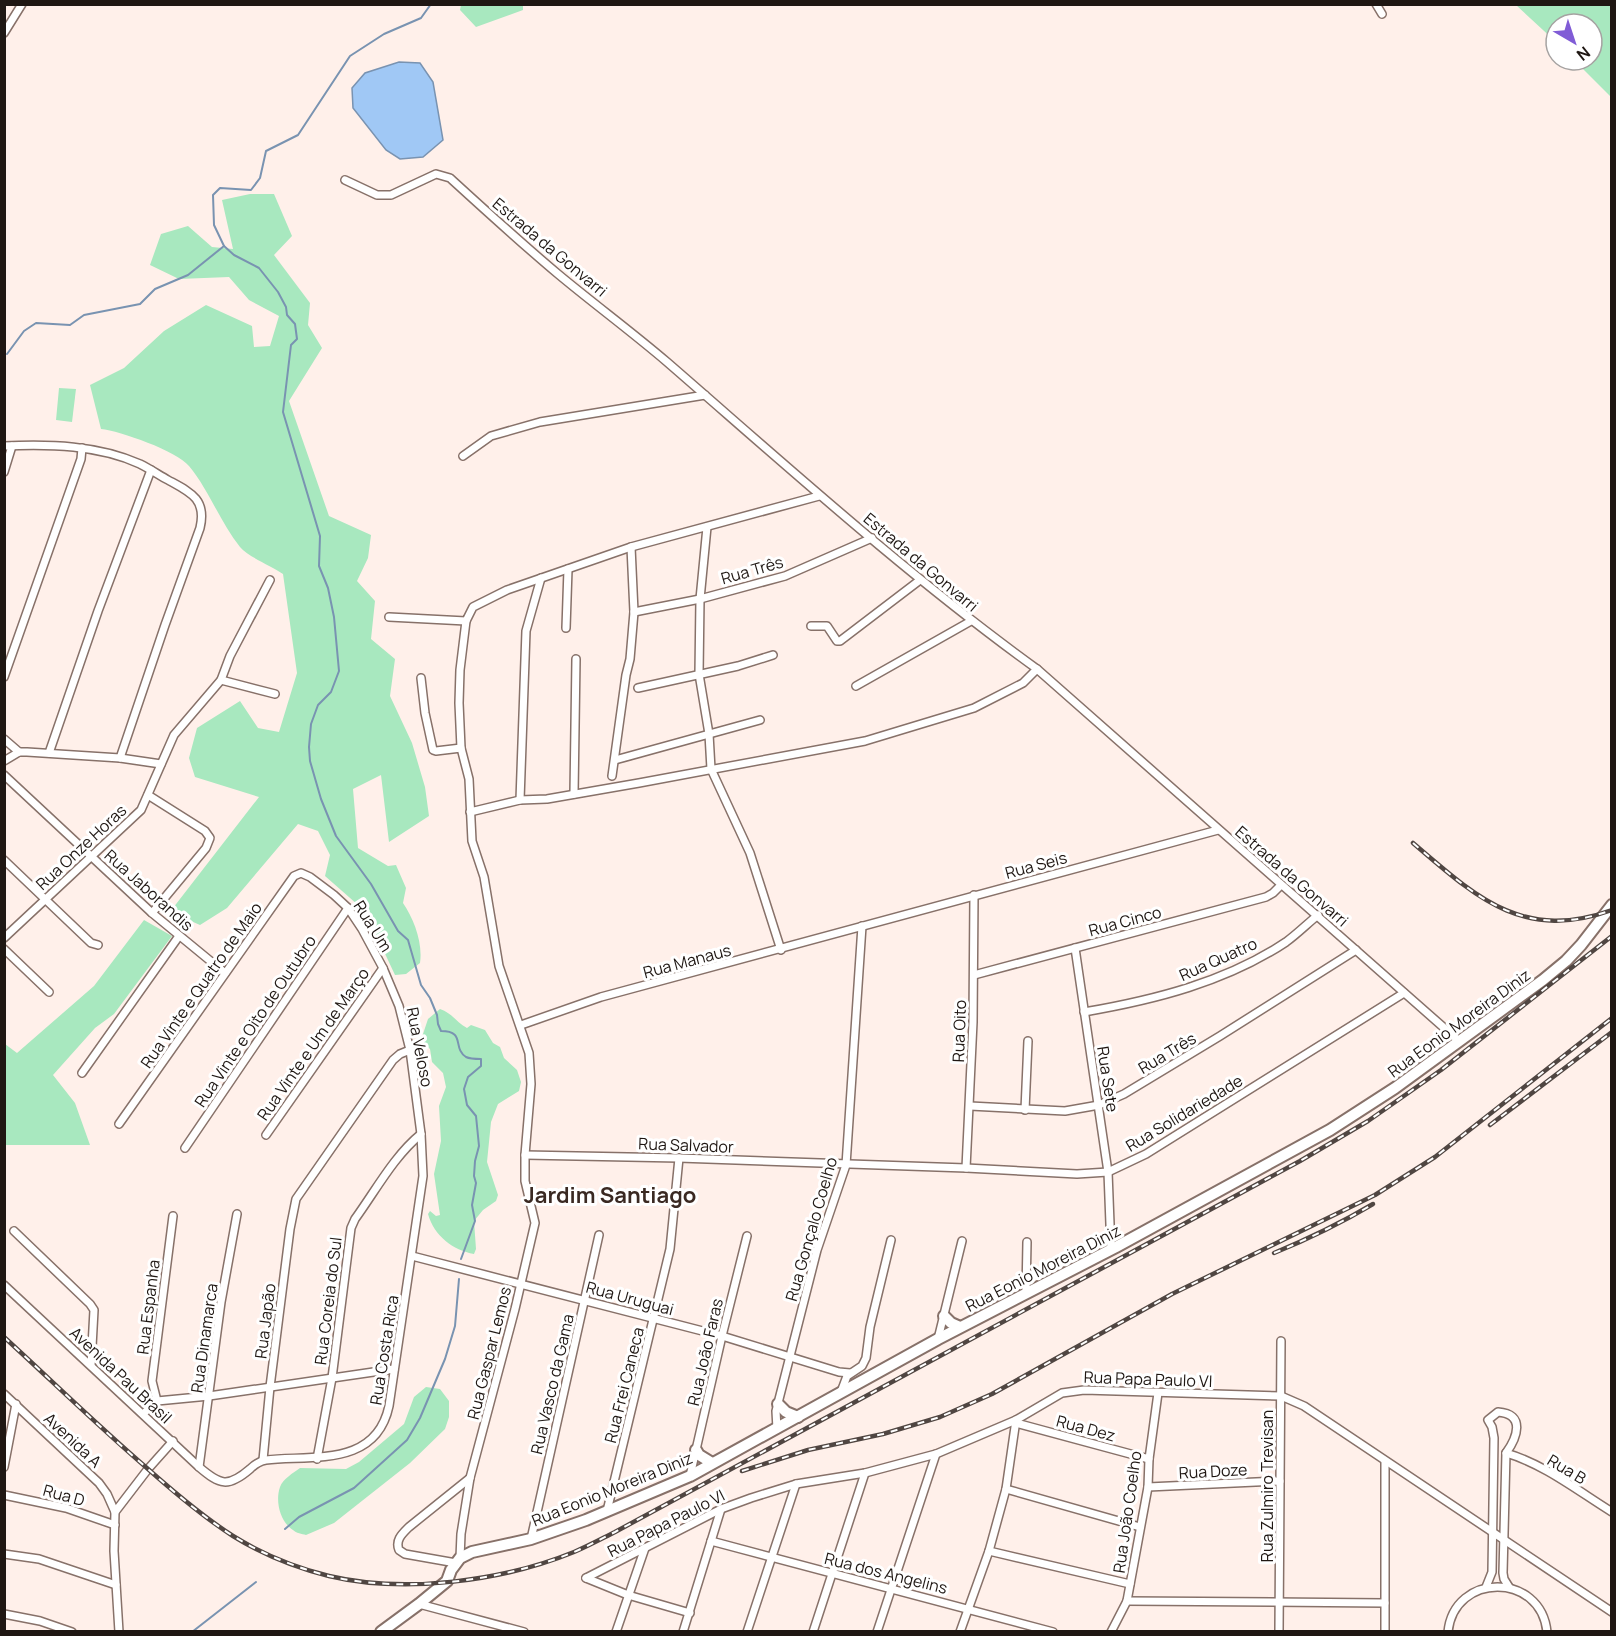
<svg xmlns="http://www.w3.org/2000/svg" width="1616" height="1636" font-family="Manrope,sans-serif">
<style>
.green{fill:#a8e8bf}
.water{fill:#a0c8f5;stroke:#7993b1;stroke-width:1.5}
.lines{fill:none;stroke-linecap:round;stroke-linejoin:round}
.stream{stroke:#7993b1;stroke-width:2}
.street-casing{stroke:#877169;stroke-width:10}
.secondary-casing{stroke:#877169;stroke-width:14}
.street{stroke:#fff;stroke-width:7}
.secondary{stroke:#fff;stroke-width:10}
.rail-casing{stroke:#504642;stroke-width:4.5}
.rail{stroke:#fff;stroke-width:2;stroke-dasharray:7;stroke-linecap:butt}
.labels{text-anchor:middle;stroke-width:6;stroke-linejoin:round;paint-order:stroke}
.street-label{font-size:16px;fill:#1f1713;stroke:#fff}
.district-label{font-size:22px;font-weight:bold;fill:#3a2922;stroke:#fff}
</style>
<rect width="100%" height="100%" fill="#fff0ea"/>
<g class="green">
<polygon points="461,5 461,4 523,5 523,10 476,27 460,10"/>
<polygon points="1516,5 1611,5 1611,97 1574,60 1592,60 1592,24 1556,24 1556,42"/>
<path d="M250,194H274L292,236L274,255L310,303L308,325L322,348L289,401L329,516L371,535L368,558L357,581L375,601L371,639L395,659L390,696L412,743L425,787L429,816L389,842L381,775L353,789L358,848L388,866L396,865L406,888L403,903C414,919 423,943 420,963L406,974L395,975L372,926L358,905L325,876L330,855L318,831L298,824L227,908L200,925L184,918L173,908L259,797L195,777L189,758L197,728L240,701L258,728L279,732L297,673L283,574C272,566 248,557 240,547C220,522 209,490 189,466C177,451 120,431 101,429L90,385L124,368L164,331L206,305L252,326L254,347L270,346L279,316L249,300L229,277L179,279L150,265L161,234L188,226L212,247L233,249L222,200Z"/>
<polygon points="59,388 76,389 72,422 56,420"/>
<polygon points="144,920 172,936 114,1014 95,1028 53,1075 75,1103 90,1145 5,1145 5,1044 17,1053 94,986"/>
<path d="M440,1009C452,1013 456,1022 467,1028L471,1025L485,1030L493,1043L500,1047L504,1058L517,1070L521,1082L519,1091L498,1104L491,1122L487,1162L498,1195L496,1201L483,1210L474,1221L476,1249L474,1254C453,1250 434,1236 428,1214L430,1211L436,1216L440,1215L434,1174L441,1141L439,1106L446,1087L443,1073L432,1062L430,1049L421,1040L428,1019Z"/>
<path d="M426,1387L440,1389L449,1401V1417L445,1429L410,1463L334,1523L306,1535C302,1534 296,1533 293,1530C280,1522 275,1501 280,1487C283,1479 293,1473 300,1468L346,1469L359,1462L404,1424L414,1397Z"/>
</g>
<polygon class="water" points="399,62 420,63 433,82 443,140 423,157 400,159 386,150 353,108 352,88 365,73"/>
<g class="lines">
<g class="stream">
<path d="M224,246L234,255L259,268L278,292L286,307L287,315L295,324L297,339L291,345L283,412L320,536L319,566L328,588L334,617L339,671L331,692L318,705L311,724L309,747L310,761L321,799L336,836L371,884L398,931L408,940L421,985L430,998L437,1015L438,1024L441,1031C466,1031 452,1048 466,1057C470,1059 477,1059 481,1059V1066L468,1077L464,1089L467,1105L476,1116L479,1146L475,1161L474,1176L476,1183L472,1205L475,1221L461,1259"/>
<polyline points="7,354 24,331 36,323 70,325 84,315 140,304 155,289 188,275 224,246 214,225 213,195 220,188 251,190 260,178 266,151 298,135 350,56 384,34 421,18 431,4"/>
<polyline points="285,1529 299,1517 354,1488 407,1440 420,1418 445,1359 455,1326 459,1279"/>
<polyline points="192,1632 256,1582"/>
</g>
<g class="street-casing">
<g id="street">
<polyline points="1376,4 1382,14"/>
<polyline points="4,33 22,4"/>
<path d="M345,180L377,195H391L436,174L450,178C485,210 521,243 558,274C594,304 632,332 667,362C788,467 907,575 1037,669L1459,1041"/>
<path d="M4,446C50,444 98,445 140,464C150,469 159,475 168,480C190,492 207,499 200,528L165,625L120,758"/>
<polyline points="463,456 491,436 540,422 705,395"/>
<polyline points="4,472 12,446"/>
<polyline points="707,527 700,599 699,674 709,734 711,769 750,853 781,950"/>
<polyline points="634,612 700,599 785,576 872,538"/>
<polyline points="389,617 466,621 473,607 507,590 631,547 819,496"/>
<polyline points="811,626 827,626 837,641 840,641 920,580"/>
<polyline points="566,628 568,569"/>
<polyline points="4,677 81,459 82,448"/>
<polyline points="421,678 425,713 433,750 436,751 461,748"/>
<polyline points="221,680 275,694"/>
<polyline points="856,686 971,621"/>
<polyline points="638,688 738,666 773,655"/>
<polyline points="4,739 19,752"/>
<polyline points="49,753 98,611 151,470"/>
<polyline points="615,760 760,720"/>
<polyline points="4,761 19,752 27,752 120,758 161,764"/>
<polyline points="4,775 152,913 225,973"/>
<polyline points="612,776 626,675 630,659 634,612 631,547"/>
<polyline points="574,794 576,659"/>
<polyline points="148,795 205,831 210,838 206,848 152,913"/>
<polyline points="520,800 526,631 541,578"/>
<polyline points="470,812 520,800 547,799 639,783 865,741 974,708 1023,683 1037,669"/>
<polyline points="4,860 91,943 98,945"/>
<polyline points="4,938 141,810 174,735 221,680 230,656 270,580"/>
<polyline points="1075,948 1108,1172 1111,1250"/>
<polyline points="4,949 49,992"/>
<polyline points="974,975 1266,897 1273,893 1281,885"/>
<path d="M1084,1012C1154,1000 1226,982 1286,942C1297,934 1307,924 1318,915"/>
<polyline points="521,1025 601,997 1218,830"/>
<polyline points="82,1073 179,936"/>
<polyline points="970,1106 1065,1111 1099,1105 1124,1094 1220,1036 1356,950"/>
<polyline points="1025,1110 1028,1041"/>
<polyline points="266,1135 383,968"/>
<polyline points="185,1148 348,908"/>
<polyline points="525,1155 679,1158 966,1168 1077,1174 1108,1172 1146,1154 1404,993"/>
<polyline points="966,1168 973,1022 974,895"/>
<polyline points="14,1231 90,1304 94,1310 91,1365"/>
<polyline points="412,1256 722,1336 839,1372 850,1373"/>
<path d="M4,1285L199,1467C220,1485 228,1488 250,1469C254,1465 260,1461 266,1460C313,1455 376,1467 389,1406L423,1176L421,1134L410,1050L399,1006L383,968L362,929L348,908L334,895L310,877L301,873L294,876L119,1124"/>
<polyline points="1026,1293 1027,1242"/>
<polyline points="938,1339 962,1241"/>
<polyline points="841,1392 847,1376 862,1366 866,1358 870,1327 891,1240"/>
<polyline points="4,1394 99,1483 107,1494 115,1512"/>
<polyline points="157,1401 152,1381 173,1216"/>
<polyline points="143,1414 157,1401 209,1396 394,1369"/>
<polyline points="1016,1423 1149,1459"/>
<polyline points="777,1429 776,1411 817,1250 846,1165 862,926"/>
<path d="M1506,1453C1544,1464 1578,1491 1612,1512"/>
<path d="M317,1459L332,1378L351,1228L355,1219C376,1190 394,1156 421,1134"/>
<polyline points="263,1460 270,1387 290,1229 296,1199 393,1060 400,1054 410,1050"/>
<polyline points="4,1467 16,1404"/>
<polyline points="199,1467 221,1302 237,1214"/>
<polyline points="690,1476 722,1336 747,1236"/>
<polyline points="1148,1487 1280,1481"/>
<polyline points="1006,1489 1140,1527"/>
<polyline points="4,1495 66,1508 115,1525"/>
<polyline points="607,1511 670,1249 679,1158"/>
<polyline points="531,1539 599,1235"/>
<polyline points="711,1541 1053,1632"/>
<polyline points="989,1551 1130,1584"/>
<polyline points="4,1554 39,1559 116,1585"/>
<polyline points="460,1558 461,1534 470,1478 515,1309 535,1223 525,1181 525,1155 531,1084 529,1053 499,966 484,877 472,841 469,779 461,748 459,703 460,670 466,621"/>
<path d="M456,1563L405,1554L399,1550C395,1540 402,1534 409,1527L470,1478"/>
<polyline points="586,1578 721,1509 751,1498 796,1484 865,1473 936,1454 1016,1420 1062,1393 1084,1390 1281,1396 1304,1406 1612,1612"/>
<polyline points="586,1578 628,1595 690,1613"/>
<path d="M1486,1587L1492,1572L1494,1438L1492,1427L1488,1420L1498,1412C1526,1414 1517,1438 1506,1453L1503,1573L1504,1579L1509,1587"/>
<polyline points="1127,1601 1385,1603"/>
<polyline points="419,1604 524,1632"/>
<polyline points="4,1614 40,1621 72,1632"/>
<polyline points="119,1632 114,1551 115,1512 148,1469 173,1441"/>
<polyline points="616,1632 645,1548"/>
<polyline points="683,1632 721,1509"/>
<polyline points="747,1632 796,1484"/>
<polyline points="813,1632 865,1473"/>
<polyline points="877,1632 936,1454"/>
<polyline points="960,1632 989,1551 1006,1489 1016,1420"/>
<polyline points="1111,1632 1127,1601 1148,1487 1149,1459 1158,1393"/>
<polyline points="1279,1632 1281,1341"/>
<polyline points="1385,1632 1385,1462"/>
<path d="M1448,1632C1454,1572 1541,1572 1547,1632"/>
</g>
</g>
<g class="secondary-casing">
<g id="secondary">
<polyline points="944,1316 951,1323 960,1327"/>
<polyline points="778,1404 786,1412 798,1417"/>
<polyline points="696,1450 699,1455 712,1463"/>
<polyline points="381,1632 419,1604 447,1581 451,1570 460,1558 472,1552 531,1539 586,1520 690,1476 938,1339 1116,1247 1330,1130 1395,1088 1543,980 1566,961 1581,945 1612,905"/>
</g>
</g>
<use href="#street" class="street"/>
<use href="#secondary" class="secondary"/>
<g class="rail-casing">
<g id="rail">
<path d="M1413,843C1476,897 1523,942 1612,910"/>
<polyline points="1490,1125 1612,1032"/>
<path d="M1274,1253C1308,1239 1341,1223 1373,1204"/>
<path d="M4,1337C52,1381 99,1427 148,1469C175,1493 202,1516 233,1536C262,1554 297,1568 329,1576C405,1594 503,1581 574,1552C588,1546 601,1539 615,1532L1300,1161L1368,1121L1441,1070L1612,936"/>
<polyline points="742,1471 808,1450 883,1434 940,1417 992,1394 1172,1294 1375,1195 1435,1157 1612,1018"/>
</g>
</g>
<use href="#rail" class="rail"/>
</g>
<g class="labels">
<g class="street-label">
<text transform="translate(550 247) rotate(40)" y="6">Estrada da Gonvarri</text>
<text transform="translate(921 562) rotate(40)" y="6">Estrada da Gonvarri</text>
<text transform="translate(752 570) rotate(-16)" y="6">Rua Três</text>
<text transform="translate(81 847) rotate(-43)" y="6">Rua Onze Horas</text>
<text transform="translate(1036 865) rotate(-15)" y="6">Rua Seis</text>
<text transform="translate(1292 876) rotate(41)" y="6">Estrada da Gonvarri</text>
<text transform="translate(149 890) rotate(42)" y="6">Rua Jaborandis</text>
<text transform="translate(1125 921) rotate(-15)" y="6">Rua Cinco</text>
<text transform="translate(373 926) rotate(58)" y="6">Rua Um</text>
<text transform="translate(1218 959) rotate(-24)" y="6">Rua Quatro</text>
<text transform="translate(687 961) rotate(-15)" y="6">Rua Manaus</text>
<text transform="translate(201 985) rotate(-55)" y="6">Rua Vinte e Quatro de Maio</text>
<text transform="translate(255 1021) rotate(-56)" y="6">Rua Vinte e Oito de Outubro</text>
<text transform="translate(1459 1023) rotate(-36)" y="6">Rua Eonio Moreira Diniz</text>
<text transform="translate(959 1031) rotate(-88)" y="6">Rua Oito</text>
<text transform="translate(313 1044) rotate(-55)" y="6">Rua Vinte e Um de Março</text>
<text transform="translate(420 1047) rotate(79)" y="6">Rua Veloso</text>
<text transform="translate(1167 1053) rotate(-31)" y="6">Rua Três</text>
<text transform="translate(1108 1079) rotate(81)" y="6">Rua Sete</text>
<text transform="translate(1184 1113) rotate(-31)" y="6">Rua Solidariedade</text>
<text transform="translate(686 1145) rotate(2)" y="6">Rua Salvador</text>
<text transform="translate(811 1229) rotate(-74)" y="6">Rua Gonçalo Coelho</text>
<text transform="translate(1043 1268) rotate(-27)" y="6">Rua Eonio Moreira Diniz</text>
<text transform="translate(630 1298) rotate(15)" y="6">Rua Uruguai</text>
<text transform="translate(328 1301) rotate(-83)" y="6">Rua Coreia do Sul</text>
<text transform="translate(148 1307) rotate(-83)" y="6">Rua Espanha</text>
<text transform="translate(265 1321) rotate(-83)" y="6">Rua Japão</text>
<text transform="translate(204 1338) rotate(-82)" y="6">Rua Dinamarca</text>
<text transform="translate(384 1350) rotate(-81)" y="6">Rua Costa Rica</text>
<text transform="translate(705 1352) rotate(-77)" y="6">Rua João Faras</text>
<text transform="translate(489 1353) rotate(-76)" y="6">Rua Gaspar Lemos</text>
<text transform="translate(121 1375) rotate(43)" y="6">Avenida Pau Brasil</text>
<text transform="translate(1148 1379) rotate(2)" y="6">Rua Papa Paulo VI</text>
<text transform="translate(552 1384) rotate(-77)" y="6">Rua Vasco da Gama</text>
<text transform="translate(624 1385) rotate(-76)" y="6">Rua Frei Caneca</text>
<text transform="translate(1086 1428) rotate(15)" y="6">Rua Dez</text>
<text transform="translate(73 1440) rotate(43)" y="6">Avenida A</text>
<text transform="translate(1567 1469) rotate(31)" y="6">Rua B</text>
<text transform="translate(1213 1471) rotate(-3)" y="6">Rua Doze</text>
<text transform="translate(1267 1486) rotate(-90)" y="6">Rua Zulmiro Trevisan</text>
<text transform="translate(612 1489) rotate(-22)" y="6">Rua Eonio Moreira Diniz</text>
<text transform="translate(64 1495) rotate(15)" y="6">Rua D</text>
<text transform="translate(1127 1512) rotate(-82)" y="6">Rua João Coelho</text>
<text transform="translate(666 1523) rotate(-27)" y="6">Rua Papa Paulo VI</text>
<text transform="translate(886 1573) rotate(14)" y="6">Rua dos Angelins</text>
</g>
<g class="district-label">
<text x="610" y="1203">Jardim Santiago</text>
</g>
</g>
<rect width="1616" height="1636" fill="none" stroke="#1f1713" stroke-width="12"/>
<g transform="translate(1574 42) rotate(141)"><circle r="28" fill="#ffffff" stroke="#a5a2a1" stroke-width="1.5"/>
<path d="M0-4.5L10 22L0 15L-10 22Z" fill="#805cd6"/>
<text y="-9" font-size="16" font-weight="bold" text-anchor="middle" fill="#1f1713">N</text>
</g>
</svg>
